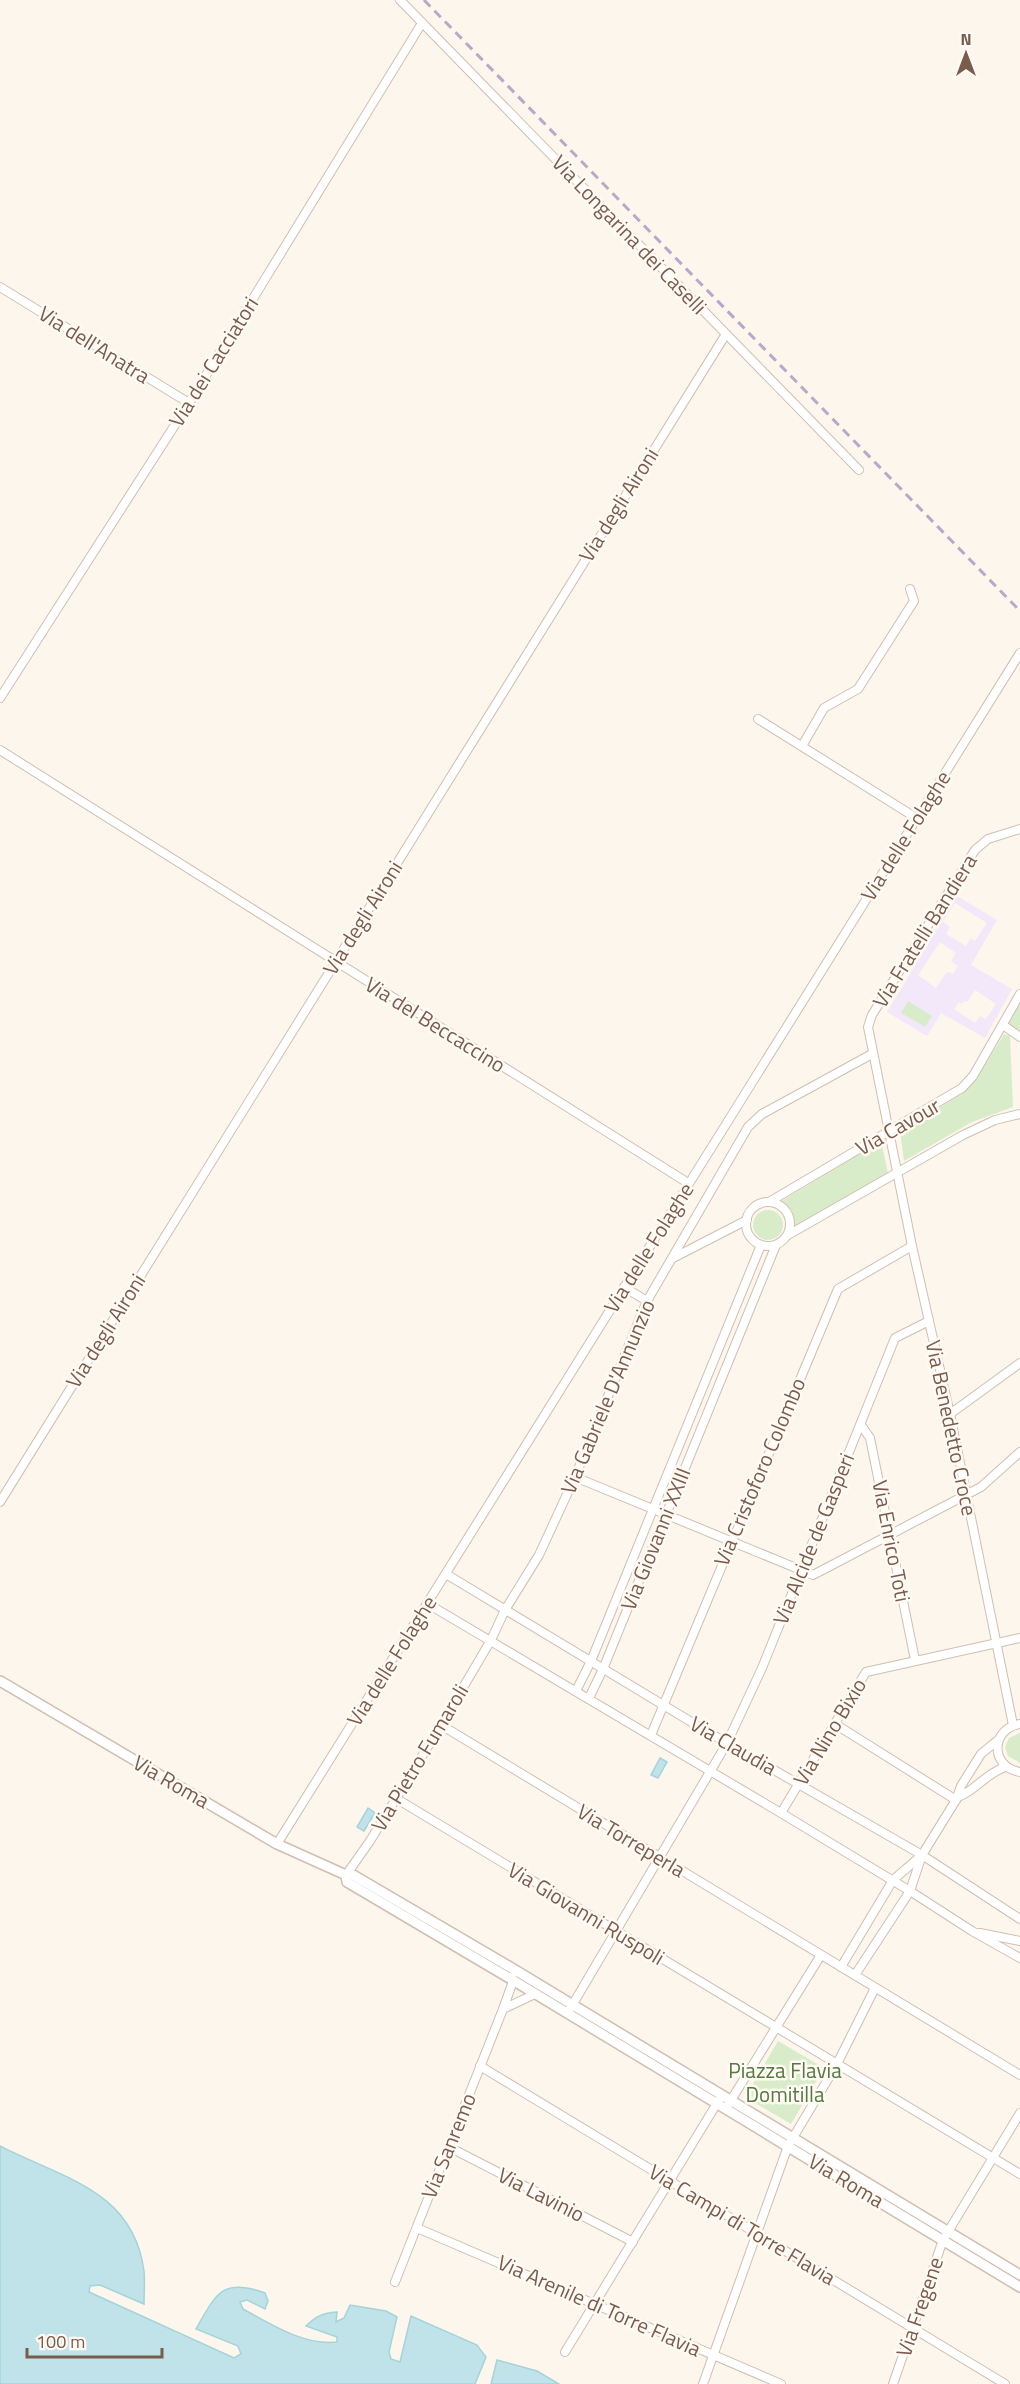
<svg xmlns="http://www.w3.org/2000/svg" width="1020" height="2384" font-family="'Titillium Web',sans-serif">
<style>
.education{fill:#f3e8fa;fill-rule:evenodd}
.green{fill:#d8ecc9}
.water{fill:#bfe3e8;stroke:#a5d3da;stroke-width:1.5}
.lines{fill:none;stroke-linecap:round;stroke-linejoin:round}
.minor-casing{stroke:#d1beb0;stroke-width:10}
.tertiary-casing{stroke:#d1beb0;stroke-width:12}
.minor{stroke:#fff;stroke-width:8}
.tertiary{stroke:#fff;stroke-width:9}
.rail{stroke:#b9a8c9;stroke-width:3;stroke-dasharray:9 6;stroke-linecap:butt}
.labels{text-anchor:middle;stroke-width:5;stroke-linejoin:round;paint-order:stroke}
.street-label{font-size:21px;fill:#7a5c4d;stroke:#fffaf3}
.park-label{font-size:21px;fill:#537a41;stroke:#fffaf3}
</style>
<rect width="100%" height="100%" fill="#fdf6ec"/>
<path class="education" d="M957,896L997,920L969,968L971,965L1012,989L985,1038L941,1013L927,1036L887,1012ZM955,903L987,923L975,941L971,938L966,946L946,934L950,927L943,922ZM940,942L956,953L951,961L958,966L953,974L949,972L946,973L936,988L918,975ZM975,990L996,1004L986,1019L980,1016L975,1023L954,1009L959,1002L962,1004L964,1001L967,1002Z"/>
<g class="green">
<polygon points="908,1001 932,1016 925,1027 901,1013"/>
<polygon points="1020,1001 1020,1032 1008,1024"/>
<polygon points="1004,1034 1010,1036 1013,1107 972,1122 904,1161 900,1132 963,1093 979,1074"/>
<path d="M881,1141L888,1173L795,1226C794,1214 790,1206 780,1202Z"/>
<circle cx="768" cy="1225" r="15"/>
<polygon points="1020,1733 1020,1763 1008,1756 1005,1747 1009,1738"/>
<polygon points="778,2041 824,2068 791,2124 745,2097"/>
</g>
<g class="water">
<polygon points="660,1758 667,1762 658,1778 651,1775"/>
<polygon points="368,1808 375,1813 364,1831 357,1827"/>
<path d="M0,2146C61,2178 133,2189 144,2271C145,2281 144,2293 144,2304L100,2285L90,2286L89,2292L234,2358L241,2354L238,2346L196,2329C216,2294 222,2277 265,2293L268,2301L265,2309L247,2300L240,2302L243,2309C271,2324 304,2346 337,2342V2337L306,2326C316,2316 323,2313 337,2312L336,2322L344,2318L350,2305L386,2311L397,2317L389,2352L391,2359L400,2362L411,2316L477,2345L486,2357L475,2384H0Z"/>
<polygon points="497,2360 537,2371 559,2384 491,2384"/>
</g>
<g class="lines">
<g class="minor-casing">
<g id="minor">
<polyline points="400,0 859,470"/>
<polyline points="0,287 189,403"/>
<polyline points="0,698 189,403 422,23"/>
<polyline points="758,719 918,819"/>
<polyline points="802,746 824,708 858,689 914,601 910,589"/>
<polyline points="0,750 688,1183"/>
<polyline points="1003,1025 1020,1037"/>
<polyline points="769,1202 962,1088 973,1076 1020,994"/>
<circle cx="768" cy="1224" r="22"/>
<polyline points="788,1235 963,1135 995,1120 1020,1114"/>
<polyline points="673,1258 747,1220"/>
<polyline points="624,1287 647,1301"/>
<polyline points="950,1414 1020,1363"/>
<polyline points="861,1425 870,1438 915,1660"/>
<polyline points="575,1477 813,1575 981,1487 1020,1452"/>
<polyline points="0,1502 726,334"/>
<polyline points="446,1574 713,1735 922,1855 1020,1919"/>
<polyline points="428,1604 781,1813 910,1891 972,1931 1020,1958"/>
<polyline points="576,1691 591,1661 761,1245"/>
<polyline points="589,1698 603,1669 776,1245"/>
<polyline points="835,1724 956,1800"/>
<path d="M1020,1724C990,1729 990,1767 1020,1772"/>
<polyline points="441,1725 1020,2075"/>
<polyline points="1013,1725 950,1414 912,1246 868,1027 872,1015 975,850 988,839 1020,829"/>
<polyline points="651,1735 838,1289 912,1246"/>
<path d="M958,1797C976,1790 984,1775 1005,1767"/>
<polyline points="397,1799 1020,2174"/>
<polyline points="781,1813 866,1672 1020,1638"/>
<polyline points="277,1844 1020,653"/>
<polyline points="346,1875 370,1841 441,1725 491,1640 505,1610 539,1555 575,1477 647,1301 748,1127 762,1114 872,1054"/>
<polyline points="980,1933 1020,1941"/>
<polyline points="841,1967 893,1880 922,1855 956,1800 961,1786 981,1754 998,1740"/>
<polyline points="855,1975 910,1891 922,1855"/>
<polyline points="503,2009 535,1994"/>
<polyline points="570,2009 727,1743 762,1668 895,1338 929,1321"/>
<polyline points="480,2066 1005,2384"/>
<polyline points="728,2105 821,1955"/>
<polyline points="449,2147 633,2242"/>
<polyline points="417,2228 781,2384"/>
<polyline points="395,2282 503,2009 512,1984 512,1977"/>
<polyline points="565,2352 719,2100"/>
<polyline points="703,2384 788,2146 837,2064 875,1988"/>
<polyline points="893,2384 943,2240 1020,2113"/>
</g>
</g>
<g class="tertiary-casing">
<g id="tertiary">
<polyline points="0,1681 277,1844 346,1875 353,1875 510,1967 1020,2275"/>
<polyline points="346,1875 347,1882 511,1979 1020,2287"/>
</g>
</g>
<use href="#minor" class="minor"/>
<use href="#tertiary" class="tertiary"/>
<polyline class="rail" points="424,0 1020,611"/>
</g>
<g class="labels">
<g class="street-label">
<text transform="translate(629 235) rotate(46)" y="7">Via Longarina dei Caselli</text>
<text transform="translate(94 345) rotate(32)" y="7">Via dell'Anatra</text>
<text transform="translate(214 362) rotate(-58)" y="7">Via dei Cacciatori</text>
<text transform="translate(619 505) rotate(-58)" y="7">Via degli Aironi</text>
<text transform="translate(906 836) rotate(-58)" y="7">Via delle Folaghe</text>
<text transform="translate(363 918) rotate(-58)" y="7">Via degli Aironi</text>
<text transform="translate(925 931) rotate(-58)" y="7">Via Fratelli Bandiera</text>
<text transform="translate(435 1025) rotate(32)" y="7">Via del Beccaccino</text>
<text transform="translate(898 1127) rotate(-30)" y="7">Via Cavour</text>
<text transform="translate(649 1248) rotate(-58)" y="7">Via delle Folaghe</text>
<text transform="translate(106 1331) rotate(-58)" y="7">Via degli Aironi</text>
<text transform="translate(608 1397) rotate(-67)" y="7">Via Gabriele D'Annunzio</text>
<text transform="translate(951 1428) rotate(78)" y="7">Via Benedetto Croce</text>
<text transform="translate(760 1472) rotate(-67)" y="7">Via Cristoforo Colombo</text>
<text transform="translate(656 1539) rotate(-68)" y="7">Via Giovanni XXIII</text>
<text transform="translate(814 1539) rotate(-68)" y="7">Via Alcide de Gasperi</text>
<text transform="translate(891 1541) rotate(79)" y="7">Via Enrico Toti</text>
<text transform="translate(392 1661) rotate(-58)" y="7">Via delle Folaghe</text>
<text transform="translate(830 1732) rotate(-59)" y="7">Via Nino Bixio</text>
<text transform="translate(733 1746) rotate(30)" y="7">Via Claudia</text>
<text transform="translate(420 1758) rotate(-59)" y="7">Via Pietro Fumaroli</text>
<text transform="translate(171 1782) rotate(30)" y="7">Via Roma</text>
<text transform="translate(631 1841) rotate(31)" y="7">Via Torreperla</text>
<text transform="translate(586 1914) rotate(31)" y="7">Via Giovanni Ruspoli</text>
<text transform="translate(449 2146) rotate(-68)" y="7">Via Sanremo</text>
<text transform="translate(846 2181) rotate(31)" y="7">Via Roma</text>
<text transform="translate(541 2195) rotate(27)" y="7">Via Lavinio</text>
<text transform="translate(742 2225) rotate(31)" y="7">Via Campi di Torre Flavia</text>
<text transform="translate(599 2306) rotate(24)" y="7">Via Arenile di Torre Flavia</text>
<text transform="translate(920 2307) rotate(-71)" y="7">Via Fregene</text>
</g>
<g class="park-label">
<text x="785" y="2078">Piazza Flavia<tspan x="785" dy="24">Domitilla</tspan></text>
</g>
</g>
<g transform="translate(966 54)" stroke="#fffaf3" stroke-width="4.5" paint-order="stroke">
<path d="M0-4.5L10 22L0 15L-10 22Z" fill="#7a5c4d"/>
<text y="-9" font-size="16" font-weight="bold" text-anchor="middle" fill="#7a5c4d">N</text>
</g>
<path d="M27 2348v9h135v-9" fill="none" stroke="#7a5c4d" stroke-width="3"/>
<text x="36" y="2348" font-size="18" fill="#7a5c4d" stroke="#fffaf3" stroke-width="4.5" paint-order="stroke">100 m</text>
</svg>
